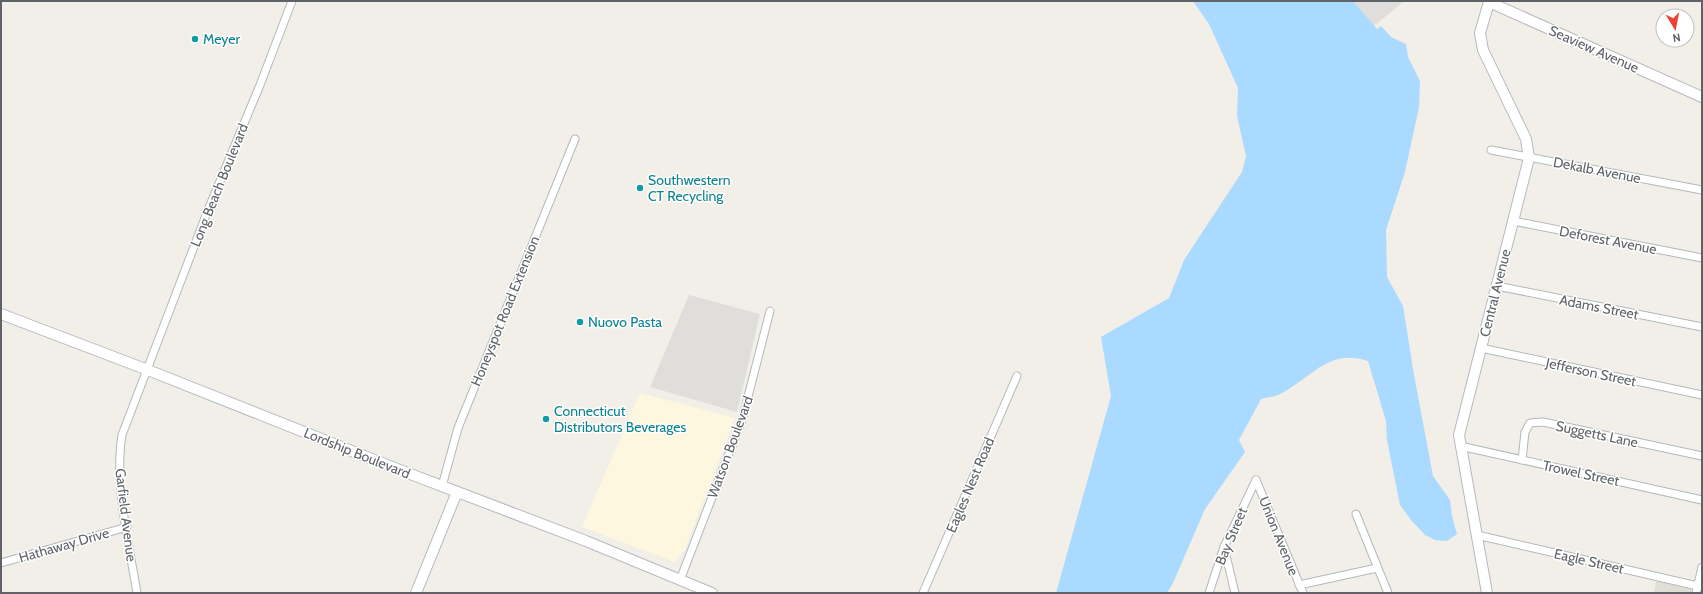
<svg xmlns="http://www.w3.org/2000/svg" width="1703" height="594" font-family="Cabin,sans-serif">
<style>
.commercial{fill:#fef7e0}
.industrial{fill:#e0deda}
.education{fill:#e1ded6}
.water{fill:#aadaff}
.lines{fill:none;stroke-linecap:round;stroke-linejoin:round}
.street-casing{stroke:#b5b8bc;stroke-width:9}
.secondary-casing{stroke:#b6babf;stroke-width:12}
.street{stroke:#fff;stroke-width:7}
.secondary{stroke:#fff;stroke-width:10}
.culture-dot{fill:#0f9aa8;stroke:#fff;stroke-width:1.5}
.labels{text-anchor:middle;stroke-width:3;stroke-linejoin:round;paint-order:stroke}
.culture-label{font-size:14px;fill:#0d838f;stroke:#fff;text-anchor:start}
.street-label{font-size:14px;fill:#5f6368;stroke:#fff}
</style>
<rect width="100%" height="100%" fill="#f1efe8"/>
<polygon class="commercial" points="640,393 735,418 685,549 675,562 582,527"/>
<g class="industrial">
<polygon points="1353,1 1404,1 1374,26"/>
<polygon points="689,295 760,314 737,412 650,387"/>
</g>
<polygon class="education" points="1656,581 1691,589 1692,593 1654,593"/>
<path class="water" d="M1193,1H1353L1377,29L1381,26L1391,37L1406,44L1408,57L1420,81L1419,107L1405,172L1386,230L1387,277L1403,306L1414,375L1433,476L1450,500L1452,516L1457,534L1447,541L1435,540L1425,535L1411,520L1400,505L1387,440L1386,421L1368,361C1329,348 1312,377 1282,393C1276,397 1267,397 1261,399L1239,440L1245,452L1205,509L1173,583L1167,593H1056L1111,396L1101,337L1169,298L1184,260L1242,172L1246,156L1237,116L1238,88L1209,24Z"/>
<g class="lines">
<g class="street-casing">
<g id="street">
<polyline points="1491,150 1702,190"/>
<polyline points="1513,221 1702,258"/>
<polyline points="1497,286 1702,327"/>
<polyline points="1481,348 1702,395"/>
<polyline points="1460,446 1702,500"/>
<polyline points="1522,460 1525,432 1530,423 1543,422 1702,456"/>
<polyline points="1256,480 1303,593"/>
<polyline points="442,486 458,428 575,139"/>
<polyline points="1356,514 1388,593"/>
<polyline points="1477,535 1702,587"/>
<polyline points="1224,547 1235,593"/>
<polyline points="1,563 127,527"/>
<polyline points="680,580 742,420 770,311"/>
<polyline points="1299,585 1377,568"/>
<path d="M137,593C129,544 114,484 122,435L208,210L260,85L292,1"/>
<polyline points="923,593 1017,376"/>
<polyline points="1209,593 1224,547 1256,480"/>
<polyline points="1696,593 1702,567"/>
</g>
</g>
<g class="secondary-casing">
<g id="secondary">
<polyline points="1,314 148,370 392,467 586,541 712,593"/>
<polyline points="416,593 457,492"/>
<polyline points="1487,593 1459,435 1529,158 1526,139 1483,50 1480,33 1489,2 1702,97"/>
</g>
</g>
<use href="#street" class="street"/>
<use href="#secondary" class="secondary"/>
</g>
<g class="culture-dot">
<circle cx="195" cy="39" r="4"/>
<circle cx="640" cy="188" r="4"/>
<circle cx="580" cy="322" r="4"/>
<circle cx="546" cy="419" r="4"/>
</g>
<g class="labels">
<g class="culture-label">
<text x="203" y="44">Meyer</text>
<text x="648" y="185">Southwestern<tspan x="648" dy="16">CT Recycling</tspan></text>
<text x="588" y="327">Nuovo Pasta</text>
<text x="554" y="416">Connecticut<tspan x="554" dy="16">Distributors Beverages</tspan></text>
</g>
<g class="street-label">
<text transform="translate(1594 49) rotate(24)" y="5">Seaview Avenue</text>
<text transform="translate(1597 170) rotate(11)" y="5">Dekalb Avenue</text>
<text transform="translate(219 185) rotate(-68)" y="5">Long Beach Boulevard</text>
<text transform="translate(1608 240) rotate(11)" y="5">Deforest Avenue</text>
<text transform="translate(1495 293) rotate(-76)" y="5">Central Avenue</text>
<text transform="translate(1599 307) rotate(11)" y="5">Adams Street</text>
<text transform="translate(505 311) rotate(-68)" y="5">Honeyspot Road Extension</text>
<text transform="translate(1591 372) rotate(12)" y="5">Jefferson Street</text>
<text transform="translate(1597 434) rotate(12)" y="5">Suggetts Lane</text>
<text transform="translate(730 447) rotate(-70)" y="5">Watson Boulevard</text>
<text transform="translate(357 453) rotate(22)" y="5">Lordship Boulevard</text>
<text transform="translate(1581 473) rotate(12)" y="5">Trowel Street</text>
<text transform="translate(970 485) rotate(-67)" y="5">Eagles Nest Road</text>
<text transform="translate(126 515) rotate(83)" y="5">Garfield Avenue</text>
<text transform="translate(1231 536) rotate(-67)" y="5">Bay Street</text>
<text transform="translate(1279 536) rotate(68)" y="5">Union Avenue</text>
<text transform="translate(64 545) rotate(-16)" y="5">Hathaway Drive</text>
<text transform="translate(1589 561) rotate(13)" y="5">Eagle Street</text>
</g>
</g>
<rect width="1703" height="594" fill="none" stroke="#5f6368" stroke-width="4"/>
<g transform="translate(1675 28) rotate(170)"><circle r="19" fill="#ffffff" stroke="#bfc1c3"/>
<path d="M0-3L7 15L0 10L-7 15Z" fill="#ea4335"/>
<text y="-6" font-size="11" font-weight="bold" text-anchor="middle" fill="#5f6368">N</text>
</g>
</svg>
